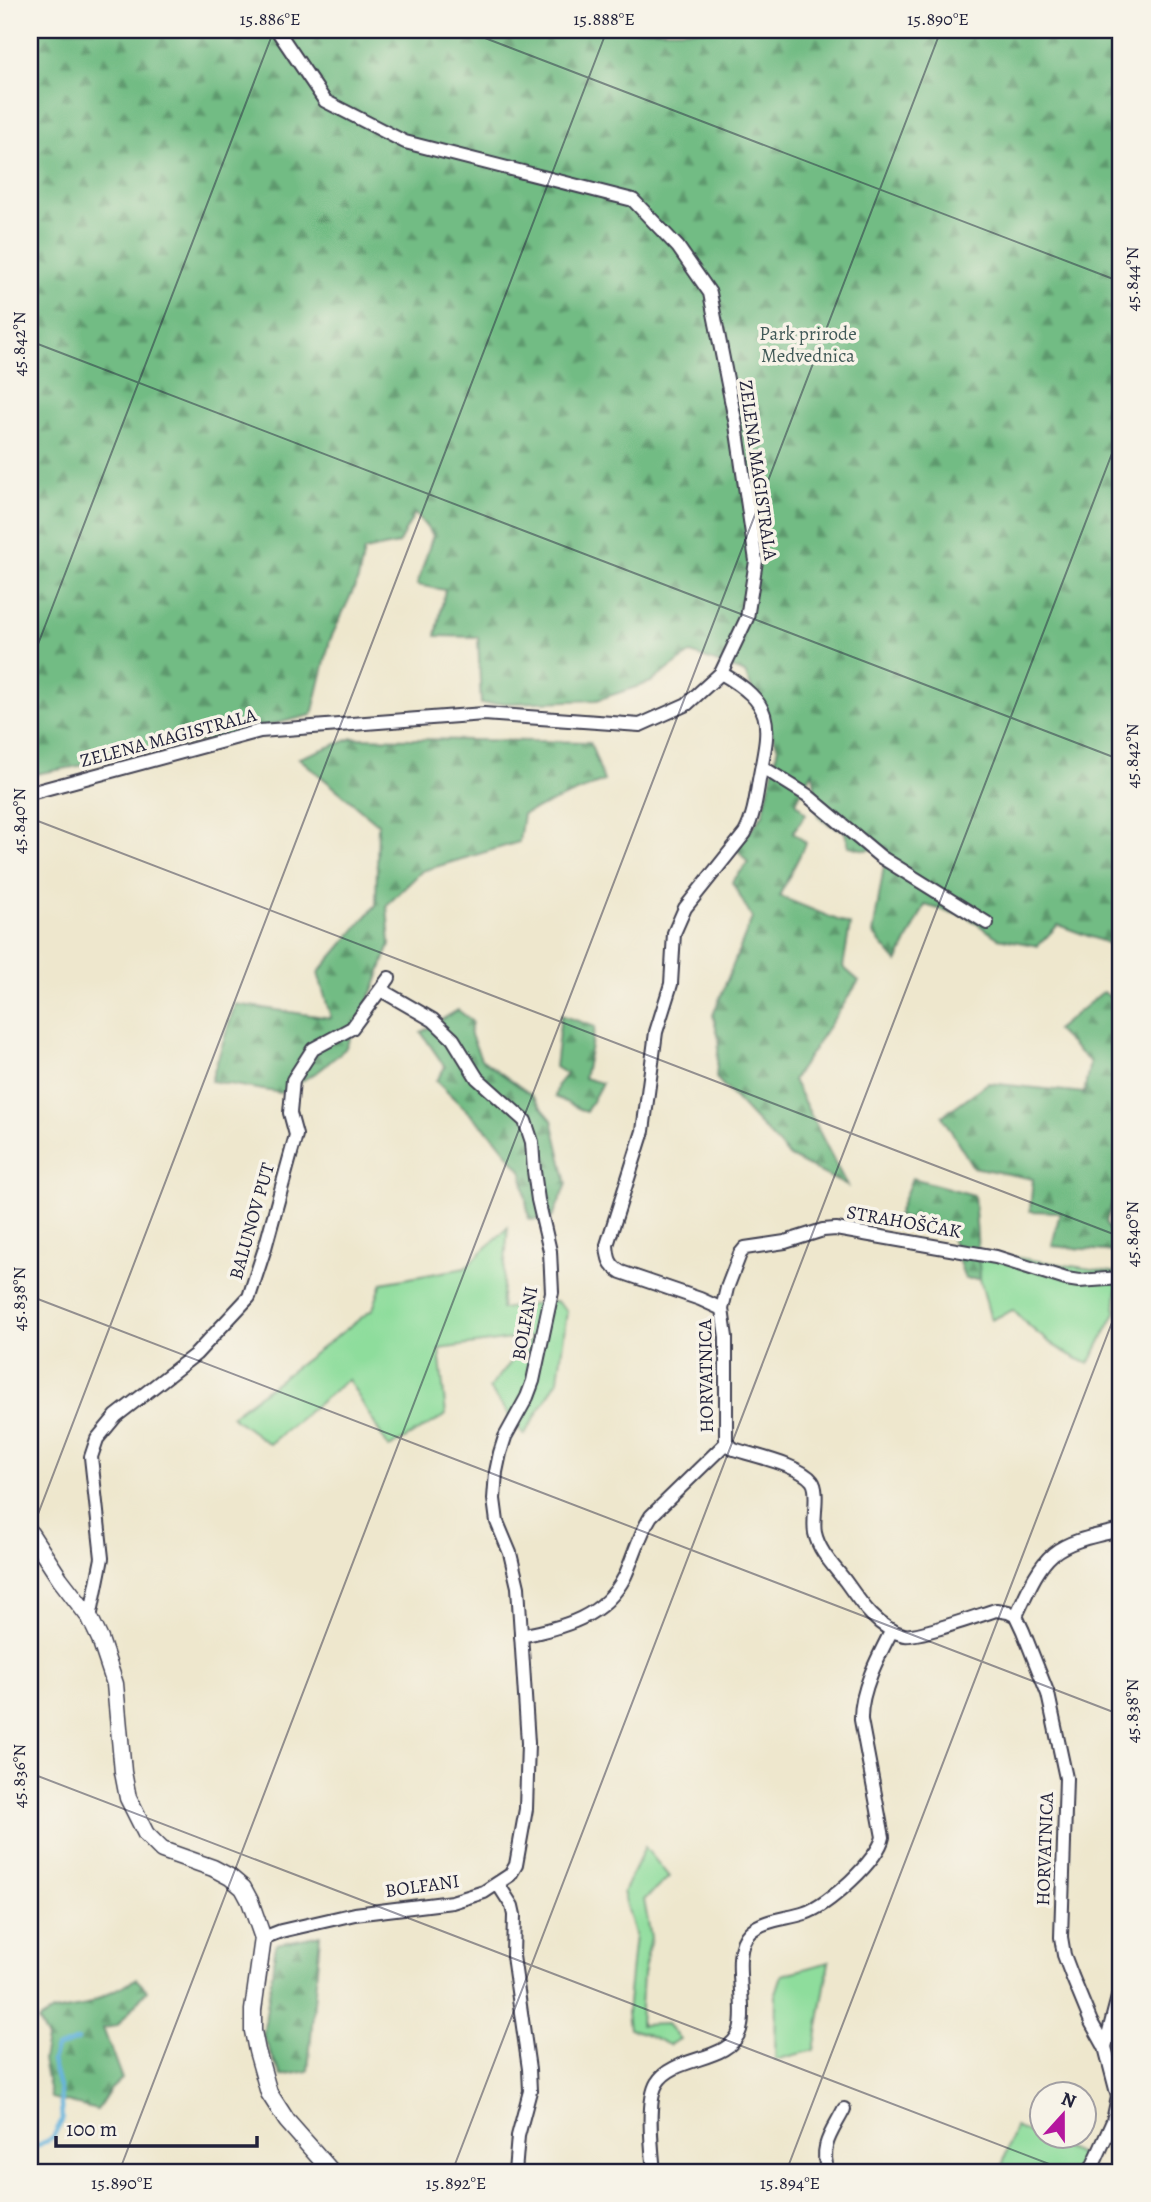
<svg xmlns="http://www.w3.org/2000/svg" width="1151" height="2202" font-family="Alegreya,serif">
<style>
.green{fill:#8edd9c;stroke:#58806c;stroke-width:2}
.forest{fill:url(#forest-firs);stroke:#4a6f60;stroke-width:2}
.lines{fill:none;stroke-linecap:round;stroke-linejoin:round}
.stream{stroke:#60b1db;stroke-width:4.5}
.minor-casing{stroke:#414051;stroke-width:16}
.tertiary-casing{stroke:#414051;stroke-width:19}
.minor{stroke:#fff;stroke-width:12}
.tertiary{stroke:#fff;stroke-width:16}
.ticks{fill:none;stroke:#22223b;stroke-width:2;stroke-opacity:0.45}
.labels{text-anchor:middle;stroke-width:7;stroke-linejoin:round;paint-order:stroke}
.park-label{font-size:19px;fill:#425a58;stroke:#f7f3e8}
.street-label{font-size:19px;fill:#22223b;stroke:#f7f3e8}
.neatline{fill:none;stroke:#22223b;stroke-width:2.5}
.ticks-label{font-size:18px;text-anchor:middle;fill:#22223b}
</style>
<defs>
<pattern id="forest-firs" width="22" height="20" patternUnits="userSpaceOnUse" patternTransform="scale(1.75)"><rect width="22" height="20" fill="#72bc84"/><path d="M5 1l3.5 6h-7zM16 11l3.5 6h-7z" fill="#5d986d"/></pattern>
</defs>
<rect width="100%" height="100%" fill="#f7f3e8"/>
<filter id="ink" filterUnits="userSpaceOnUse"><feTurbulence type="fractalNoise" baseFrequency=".0143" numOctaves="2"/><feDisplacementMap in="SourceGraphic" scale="14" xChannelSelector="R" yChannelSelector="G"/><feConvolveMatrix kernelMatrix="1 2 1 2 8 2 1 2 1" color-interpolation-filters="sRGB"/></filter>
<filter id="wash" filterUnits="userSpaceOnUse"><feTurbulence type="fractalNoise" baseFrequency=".00686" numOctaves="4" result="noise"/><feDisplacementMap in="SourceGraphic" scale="28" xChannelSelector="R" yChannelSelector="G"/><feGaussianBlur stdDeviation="1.57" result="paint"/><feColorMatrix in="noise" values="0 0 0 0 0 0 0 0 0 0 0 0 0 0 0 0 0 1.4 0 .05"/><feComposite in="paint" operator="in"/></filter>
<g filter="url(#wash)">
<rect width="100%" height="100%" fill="#eee7cd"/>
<g class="green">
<polygon points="508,1227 501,1309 556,1301 567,1311 558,1380 524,1435 489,1388 533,1336 439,1349 446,1415 389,1448 348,1379 269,1444 231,1416 373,1309 382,1283 465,1268"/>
<path d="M978,1252L1118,1273L1115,1313L1089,1364C1060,1352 1034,1333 1013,1310L991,1320L980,1279Z"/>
<polygon points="645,1847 669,1877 644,1900 651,1938 643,1974 640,2025 667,2024 680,2039 669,2045 644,2033 629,2029 627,2013 635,1934 623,1892"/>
<polygon points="829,1962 814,2050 775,2060 776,1993 782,1975"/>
<polygon points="1015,2127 1080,2154 1082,2172 1000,2172"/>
</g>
<g class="forest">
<polygon points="30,30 1121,30 1121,974 1109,972 1110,944 1058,925 1038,946 998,938 967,917 925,905 897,962 873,934 887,847 865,850 849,846 844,830 829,824 818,816 813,771 796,802 806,814 793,832 806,843 779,896 850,925 843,967 859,981 793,1080 847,1186 790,1157 716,1078 719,1039 713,1015 752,918 732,882 748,863 737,849 763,814 778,747 745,673 691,653 651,682 597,700 481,704 478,637 436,636 445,590 417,585 433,535 415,513 398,544 364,551 358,580 330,640 312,715 159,751 30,775"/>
<polygon points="353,738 590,742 604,781 523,814 519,842 422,871 387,905 390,944 375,986 345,1049 319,1071 281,1093 211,1081 235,1004 331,1018 318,973 376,905 378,824 299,758"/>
<polygon points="1103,992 1121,1004 1121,1142 1115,1194 1106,1222 1117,1252 1052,1246 1060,1212 1030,1211 1033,1179 973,1167 942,1116 988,1083 1084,1093 1090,1062 1056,1030"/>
<polygon points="458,1010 472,1021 470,1033 481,1059 530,1094 552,1120 567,1184 552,1218 529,1220 522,1172 495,1138 436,1081 445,1067 421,1032"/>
<polygon points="561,1015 595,1027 584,1078 602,1083 586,1112 555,1097 558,1084 566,1074 555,1067"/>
<polygon points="912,1178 974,1195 980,1279 965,1279 949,1232 897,1216"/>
<polygon points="320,1935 308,2071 281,2076 263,2036 276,1944"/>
<polygon points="136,1979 147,1990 117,2026 103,2028 122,2079 111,2089 97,2110 51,2098 43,2060 47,2039 38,2021 53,2012 82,2007"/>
</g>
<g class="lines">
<g class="stream">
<polyline points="1104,30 1121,37"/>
<polyline points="30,2150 53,2137 62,2120 60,2091 52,2061 56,2048 78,2040"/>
</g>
</g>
</g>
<g filter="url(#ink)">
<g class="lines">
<g class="minor-casing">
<g id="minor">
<path d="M721,673C776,705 770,723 759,780C756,798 754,816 745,833L685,908L674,933L671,984L656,1032L643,1131L607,1245C608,1258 609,1265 621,1272L700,1299L722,1309"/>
<polyline points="762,767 807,795 881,857 987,923"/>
<polyline points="30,793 260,731 484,714 640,725 687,704 721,673 747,618 756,561 736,425 710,293 678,247 633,200 405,142 325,101 277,30"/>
<path d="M1016,1616C1046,1550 1050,1545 1121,1530"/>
<polyline points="90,1618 102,1558 91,1457 97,1439 116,1416 196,1354 249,1297 265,1248 296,1135 290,1113 293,1080 313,1049 352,1028 389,978"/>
<path d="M521,1636C563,1627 604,1618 625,1576C634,1556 639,1535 651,1516L726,1443"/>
<polyline points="498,1884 512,1906 514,1915 513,1956 529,2069 530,2091 518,2136 515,2172"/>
<polyline points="263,1938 281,1931 355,1914 452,1902 484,1892 510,1875 516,1865 526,1809 528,1743 518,1587 510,1553 497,1522 494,1499 496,1472 500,1453 505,1437 527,1397 533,1381 552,1292 550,1251 538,1200 534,1171 532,1142 525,1121 477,1078 453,1039 433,1020 381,990"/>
<polyline points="1105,2047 1118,1997 1121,1992"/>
<path d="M654,2172C652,2151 646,2101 657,2083C673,2055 730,2063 740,2030C748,2003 729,1952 750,1932C764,1919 788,1919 805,1913C828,1906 878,1860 883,1837L861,1720C860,1691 879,1655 892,1630"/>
<path d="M828,2172C819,2145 832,2133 844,2109"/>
<path d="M1090,2172L1113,2121L1118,2097L1105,2047L1091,2022L1072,1976L1064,1955L1061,1937L1066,1778L1048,1694L1023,1631L1016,1616L1008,1612L996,1610C980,1615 916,1638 904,1635C878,1629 860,1602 846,1582C835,1567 819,1552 815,1533C812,1519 820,1491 812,1481C800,1465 754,1456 734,1449L726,1443V1337L722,1309L727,1288L740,1254L745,1248L785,1242L823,1230L836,1229L996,1257L1066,1279L1079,1281L1121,1278"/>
</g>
</g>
<g class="tertiary-casing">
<polyline id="tertiary" points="30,1533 60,1579 90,1618 100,1639 115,1684 123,1772 128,1798 146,1834 162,1850 213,1868 230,1877 243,1888 250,1901 263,1938 253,2010 253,2031 257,2051 269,2093 287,2121 332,2172"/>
</g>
<use href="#minor" class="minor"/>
<use href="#tertiary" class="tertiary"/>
</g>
</g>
<path class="ticks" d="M464,30L1121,282M30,341L1121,760M30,665L274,30M30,818L1121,1237M30,1296L1121,1715M30,1535L607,30M30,1773L1070,2172M119,2172L941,30M452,2172L1121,430M786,2172L1121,1299M1120,2172L1121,2169"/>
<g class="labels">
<g class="park-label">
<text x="808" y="340">Park prirode<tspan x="808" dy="22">Medvednica</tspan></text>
</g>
<g class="street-label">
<text transform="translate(759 470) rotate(82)" y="7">ZELENA MAGISTRALA</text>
<text transform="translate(168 737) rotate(-15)" y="7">ZELENA MAGISTRALA</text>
<text transform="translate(251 1221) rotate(-74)" y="7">BALUNOV PUT</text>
<text transform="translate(904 1221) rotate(10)" y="7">STRAHOŠČAK</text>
<text transform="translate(524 1323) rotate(-80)" y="7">BOLFANI</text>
<text transform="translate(705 1376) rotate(-91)" y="7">HORVATNICA</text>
<text transform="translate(1044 1849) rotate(-88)" y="7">HORVATNICA</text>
<text transform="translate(422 1885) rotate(-8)" y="7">BOLFANI</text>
</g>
</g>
<rect width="1151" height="2202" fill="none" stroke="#f7f3e8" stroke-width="77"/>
<g transform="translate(1063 2115) rotate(21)"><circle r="33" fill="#f7f3e8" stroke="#a29fa3" stroke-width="2"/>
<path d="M0-5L12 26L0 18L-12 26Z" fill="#b5179e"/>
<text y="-10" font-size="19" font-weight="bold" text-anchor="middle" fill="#22223b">N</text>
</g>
<path d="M56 2136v10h201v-10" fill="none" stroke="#22223b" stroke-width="3.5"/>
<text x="66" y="2136" font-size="21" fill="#22223b" stroke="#f7f3e8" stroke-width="5" paint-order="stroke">100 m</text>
<rect x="38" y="38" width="1074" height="2126" class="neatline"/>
<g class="ticks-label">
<text x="270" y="25">15.886°E</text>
<text x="604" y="25">15.888°E</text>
<text x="938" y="25">15.890°E</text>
<text transform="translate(1132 279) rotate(-90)" y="6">45.844°N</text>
<text transform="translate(19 344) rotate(-90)" y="6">45.842°N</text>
<text transform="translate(1132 756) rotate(-90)" y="6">45.842°N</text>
<text transform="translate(19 821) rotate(-90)" y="6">45.840°N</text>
<text transform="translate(1132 1234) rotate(-90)" y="6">45.840°N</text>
<text transform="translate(19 1299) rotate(-90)" y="6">45.838°N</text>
<text transform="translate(1132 1711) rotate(-90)" y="6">45.838°N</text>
<text transform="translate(19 1776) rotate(-90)" y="6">45.836°N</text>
<text x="122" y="2189">15.890°E</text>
<text x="456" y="2189">15.892°E</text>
<text x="790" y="2189">15.894°E</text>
</g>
</svg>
